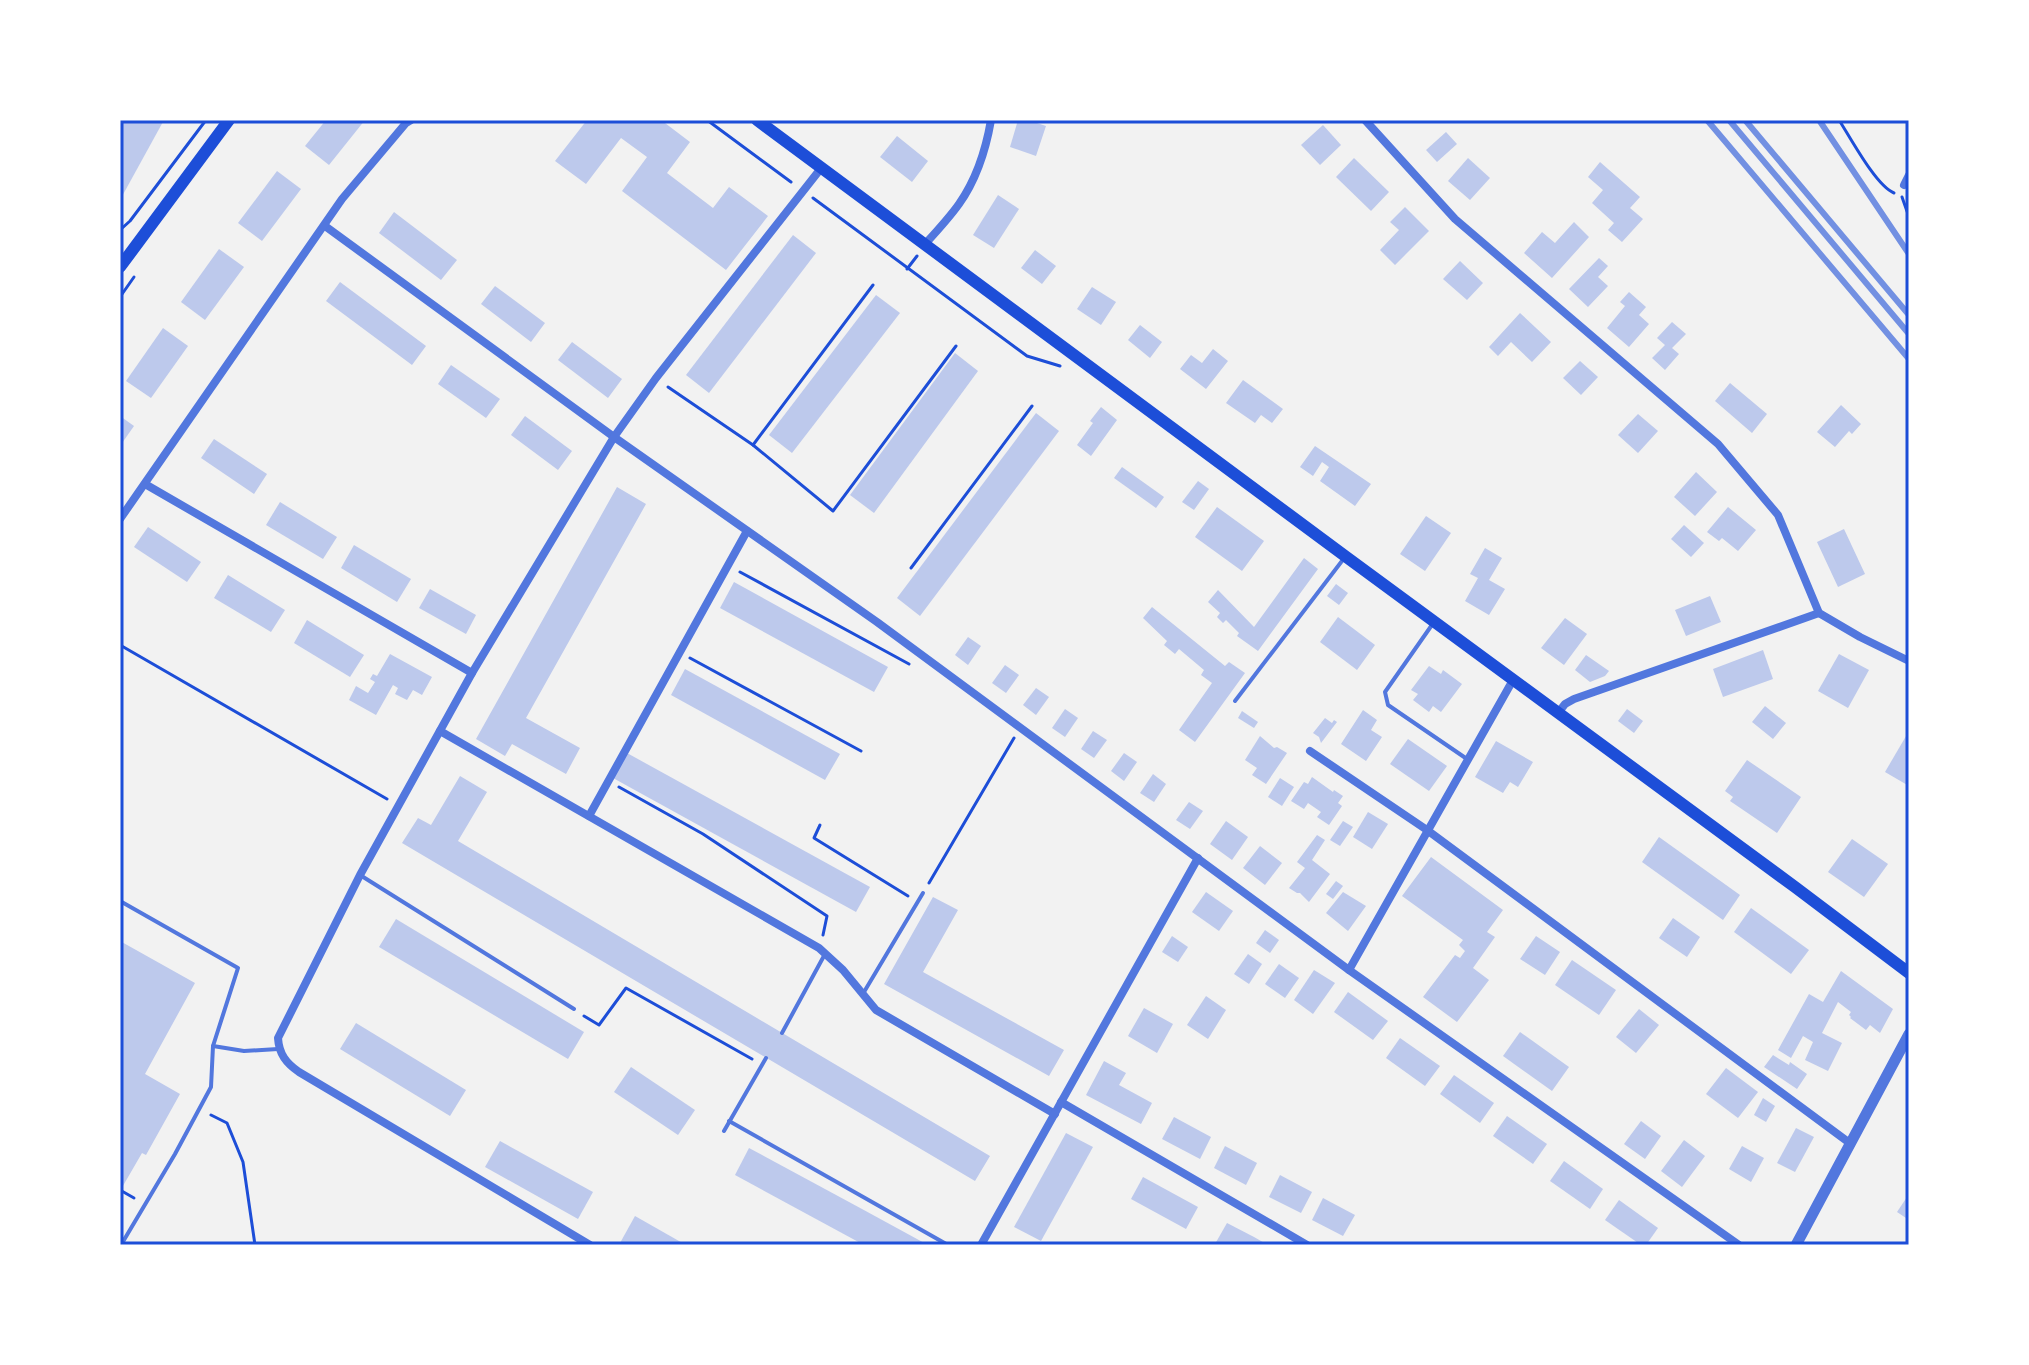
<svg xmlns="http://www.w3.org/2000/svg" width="2029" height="1365" font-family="Montserrat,sans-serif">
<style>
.building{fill:#bdc9ec}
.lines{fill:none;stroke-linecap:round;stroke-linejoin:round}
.path{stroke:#1d4ed8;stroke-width:3}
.service{stroke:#5277de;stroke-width:4}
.minor{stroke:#5277de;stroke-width:8}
.tertiary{stroke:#5277de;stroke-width:11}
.secondary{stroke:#1d4ed8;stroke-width:12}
.rail{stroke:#7290e2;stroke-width:6}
.neatline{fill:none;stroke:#1d4ed8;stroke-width:3}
</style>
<rect width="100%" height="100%" fill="#f2f2f2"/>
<g class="building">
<polygon points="120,120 164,120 120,200"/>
<polygon points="326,120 365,120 329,165 305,146"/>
<polygon points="587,120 661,120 690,142 667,173 713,208 729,187 768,216 726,270 622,191 647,157 621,138 586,184 555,161"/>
<polygon points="1018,120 1028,120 1046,126 1036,156 1010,147"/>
<polygon points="1323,125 1341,145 1320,165 1301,145"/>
<polygon points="1446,132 1457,144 1437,162 1426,150"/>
<polygon points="897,136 928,161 912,182 880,157"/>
<polygon points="1354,158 1389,192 1371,211 1336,177"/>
<polygon points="1468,158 1490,178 1470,200 1448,181"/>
<polygon points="1600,162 1640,197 1630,208 1643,219 1622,242 1608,230 1614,223 1592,203 1603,190 1588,177"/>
<polygon points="277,171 301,189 262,241 238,223"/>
<polygon points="998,195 1019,209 994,248 973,235"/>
<polygon points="1405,207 1429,231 1395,265 1380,250 1399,230 1390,222"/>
<polygon points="394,212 457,260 441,280 379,233"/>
<polygon points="1574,222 1589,237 1552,278 1524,253 1542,232 1555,243"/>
<polygon points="793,235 816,253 709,393 686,375"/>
<polygon points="219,249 244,267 205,320 181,302"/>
<polygon points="1035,250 1056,266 1042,284 1021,268"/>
<polygon points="1599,258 1608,266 1598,277 1608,286 1588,307 1569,289"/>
<polygon points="1460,261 1483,283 1467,300 1443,279"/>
<polygon points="340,282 426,346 412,365 326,301"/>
<polygon points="495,286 545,323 531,342 481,304"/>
<polygon points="1092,287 1116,302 1101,325 1077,309"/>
<polygon points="1629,292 1646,307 1639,315 1649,324 1629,347 1607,328 1625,306 1620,302"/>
<polygon points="876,295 900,313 792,453 769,435"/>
<polygon points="1520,313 1551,342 1532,362 1511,342 1498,356 1489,347"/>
<polygon points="1672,322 1686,334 1672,348 1679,354 1665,370 1652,358 1665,345 1657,338"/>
<polygon points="1140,325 1162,342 1150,358 1128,340"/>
<polygon points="163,328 188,346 151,398 126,381"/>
<polygon points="572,342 622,379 608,398 558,360"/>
<polygon points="1213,349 1228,361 1206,389 1180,369 1191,355 1202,363"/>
<polygon points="955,353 978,371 874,513 850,495"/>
<polygon points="1580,361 1598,377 1581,395 1563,378"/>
<polygon points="451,365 500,399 486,418 438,384"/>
<polygon points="1243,380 1283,409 1272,423 1261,415 1255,423 1226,403"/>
<polygon points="1730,383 1767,414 1752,433 1715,401"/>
<polygon points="1841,405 1861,424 1852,434 1849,431 1835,447 1817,432"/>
<polygon points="1101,407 1117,420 1091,456 1077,445 1093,423 1090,421"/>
<polygon points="1036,413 1059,431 920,616 897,598"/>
<polygon points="1638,414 1658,431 1638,453 1618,435"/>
<polygon points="120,416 134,426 120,446"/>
<polygon points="525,416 572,451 558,470 511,435"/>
<polygon points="214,439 267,474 254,494 201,458"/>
<polygon points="1315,446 1371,484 1355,506 1320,481 1329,467 1322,462 1313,476 1300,467"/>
<polygon points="1122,467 1164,497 1156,508 1114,478"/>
<polygon points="1696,472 1717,492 1695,516 1674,497"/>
<polygon points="1198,481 1209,489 1194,510 1182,502"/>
<polygon points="617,487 646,504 526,718 580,748 566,774 512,744 505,756 476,739"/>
<polygon points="280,502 337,537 323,559 266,525"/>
<polygon points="1217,507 1264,541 1242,571 1195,537"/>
<polygon points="1728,507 1756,530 1738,551 1722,538 1719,541 1707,532"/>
<polygon points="1426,516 1451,533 1425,571 1400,554"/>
<polygon points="1684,525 1704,543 1691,557 1671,539"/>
<polygon points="148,527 201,562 187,582 134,547"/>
<polygon points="1844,529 1865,574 1838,587 1817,542"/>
<polygon points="354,545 411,579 397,602 341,568"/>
<polygon points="1485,548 1502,558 1489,580 1505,589 1489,615 1465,601 1478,578 1470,574"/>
<polygon points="1304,558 1318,569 1258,651 1237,636 1239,633 1226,620 1223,623 1217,617 1220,613 1208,602 1218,590 1254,627"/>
<polygon points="228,575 285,610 271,632 214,598"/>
<polygon points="734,582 888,667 874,692 720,608"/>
<polygon points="1336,584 1348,593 1339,605 1327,596"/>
<polygon points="430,589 476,615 466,634 419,608"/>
<polygon points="1710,596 1721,622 1686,636 1675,610"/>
<polygon points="1152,607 1225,666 1229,662 1245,673 1195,742 1179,730 1212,683 1201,675 1204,670 1179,649 1175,654 1164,645 1167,641 1143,618"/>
<polygon points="1338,617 1375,645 1357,670 1320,642"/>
<polygon points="1565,618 1587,634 1564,665 1541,648"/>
<polygon points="307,620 364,655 350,677 294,643"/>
<polygon points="968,637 981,646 968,665 955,655"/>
<polygon points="1763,650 1773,679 1723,697 1713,669"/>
<polygon points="390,654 432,677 422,695 413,690 407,700 395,694 398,688 393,685 376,715 349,700 356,686 368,693 375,682 370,679 373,674 377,676"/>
<polygon points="1839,654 1869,670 1848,708 1818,691"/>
<polygon points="1586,655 1609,671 1605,676 1590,682 1575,670"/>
<polygon points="1005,665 1019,675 1006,693 992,683"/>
<polygon points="1429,666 1441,674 1443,670 1462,684 1441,712 1433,706 1429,712 1413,700 1418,694 1411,690"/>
<polygon points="685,669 840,754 825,780 671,695"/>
<polygon points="1036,688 1049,697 1036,715 1023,705"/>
<polygon points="1765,706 1786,723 1773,739 1752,722"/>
<polygon points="1065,709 1078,718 1065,737 1052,728"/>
<polygon points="1627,709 1643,721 1634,733 1618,721"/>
<polygon points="1363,710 1377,720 1371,730 1382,737 1366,761 1341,744"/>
<polygon points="1242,711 1258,722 1254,728 1238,718"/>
<polygon points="1325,718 1332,723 1334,720 1337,722 1321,743 1319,737 1313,733"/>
<polygon points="1093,731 1107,740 1094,758 1081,749"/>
<polygon points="1909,731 1909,786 1885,772"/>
<polygon points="1260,736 1274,748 1277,747 1287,753 1266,784 1252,775 1257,768 1245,760"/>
<polygon points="1408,739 1447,766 1429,791 1390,764"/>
<polygon points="1496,741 1533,762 1518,787 1510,782 1503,793 1475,777"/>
<polygon points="627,753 870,887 856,912 613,778"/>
<polygon points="1124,753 1137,762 1124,781 1111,771"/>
<polygon points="1747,760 1801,797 1777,833 1730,801 1733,797 1725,791"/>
<polygon points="1153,774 1166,784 1154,802 1140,793"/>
<polygon points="460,776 487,792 458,841 990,1156 975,1181 402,843 418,818 431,825"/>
<polygon points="1312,777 1333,792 1334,790 1343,796 1338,803 1342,806 1329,825 1317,817 1321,812 1308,803 1304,809 1291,801 1304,782 1308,784"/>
<polygon points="1280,778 1294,787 1282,806 1268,797"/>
<polygon points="1189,802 1203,811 1190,829 1176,820"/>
<polygon points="1368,812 1388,824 1372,849 1353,837"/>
<polygon points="1226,821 1248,837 1232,860 1210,844"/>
<polygon points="1343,821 1353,827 1340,846 1330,840"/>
<polygon points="1317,835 1325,840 1312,860 1330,874 1309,902 1300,893 1297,893 1289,888 1305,868 1297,862"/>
<polygon points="1659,837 1740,895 1723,920 1642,862"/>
<polygon points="1852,839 1888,864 1864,897 1828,872"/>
<polygon points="1260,846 1282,863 1265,885 1243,868"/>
<polygon points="1431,857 1503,910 1487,932 1495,937 1473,968 1489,980 1457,1022 1423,997 1455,955 1460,958 1465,951 1459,945 1463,940 1402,896"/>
<polygon points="1336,881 1343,886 1333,899 1326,894"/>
<polygon points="1206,892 1233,911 1219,931 1192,912"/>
<polygon points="1343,892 1366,906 1348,931 1326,913"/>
<polygon points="933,897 958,910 923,972 1064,1050 1049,1076 884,984"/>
<polygon points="1751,908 1809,950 1791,974 1734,932"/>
<polygon points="1673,918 1700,937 1687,957 1659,938"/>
<polygon points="396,919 584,1032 568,1059 379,947"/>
<polygon points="1265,930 1279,940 1270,953 1256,943"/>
<polygon points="1172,936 1188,947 1178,962 1162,952"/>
<polygon points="1536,936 1560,952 1545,975 1520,959"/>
<polygon points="120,941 195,983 145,1074 180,1094 146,1155 142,1153 120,1191"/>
<polygon points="1248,954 1262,964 1249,984 1234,974"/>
<polygon points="1572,960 1616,990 1599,1015 1555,985"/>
<polygon points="1279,964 1299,978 1285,998 1265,984"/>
<polygon points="1314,970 1335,983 1313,1014 1294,1000"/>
<polygon points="1841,971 1893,1009 1880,1033 1870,1025 1866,1030 1850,1018 1851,1017 1849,1015 1851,1012 1838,1002 1822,1033 1842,1043 1828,1071 1805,1060 1813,1042 1803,1036 1791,1058 1778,1050 1809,994 1823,1002"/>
<polygon points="1348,992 1388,1021 1373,1040 1334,1012"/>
<polygon points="1206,996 1226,1010 1208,1039 1187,1025"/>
<polygon points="1144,1008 1173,1024 1157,1053 1128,1036"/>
<polygon points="1639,1009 1659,1025 1636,1053 1616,1037"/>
<polygon points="356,1023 466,1090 450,1116 340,1049"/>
<polygon points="1520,1032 1569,1067 1552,1091 1503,1056"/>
<polygon points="1400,1038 1440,1066 1425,1086 1386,1058"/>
<polygon points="1773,1055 1789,1065 1790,1062 1807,1074 1797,1089 1764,1067"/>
<polygon points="1104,1061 1126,1073 1119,1085 1152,1103 1141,1124 1086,1095"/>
<polygon points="631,1067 695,1110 678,1135 614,1092"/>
<polygon points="1726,1068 1758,1092 1738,1118 1706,1094"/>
<polygon points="1454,1075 1494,1103 1480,1123 1440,1094"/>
<polygon points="1763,1098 1775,1106 1766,1122 1754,1115"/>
<polygon points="1507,1116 1547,1144 1533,1164 1493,1136"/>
<polygon points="1174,1117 1211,1137 1200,1159 1162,1139"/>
<polygon points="1641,1121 1661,1136 1645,1159 1624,1144"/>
<polygon points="1796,1128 1814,1137 1795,1172 1777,1163"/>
<polygon points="1066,1133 1093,1147 1041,1241 1014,1227"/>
<polygon points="1684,1140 1705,1156 1682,1187 1661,1171"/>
<polygon points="500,1141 593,1192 578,1219 485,1167"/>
<polygon points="1225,1146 1257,1163 1246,1185 1214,1168"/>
<polygon points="1742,1146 1764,1158 1751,1182 1729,1169"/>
<polygon points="749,1148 862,1209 928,1245 864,1245 735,1175"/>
<polygon points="1564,1161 1603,1189 1590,1209 1550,1181"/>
<polygon points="1280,1175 1312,1192 1301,1213 1269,1197"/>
<polygon points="1143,1177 1198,1207 1186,1229 1131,1199"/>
<polygon points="1909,1194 1909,1220 1897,1212"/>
<polygon points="1323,1198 1355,1215 1343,1236 1312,1220"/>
<polygon points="1619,1200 1658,1228 1646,1245 1641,1245 1605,1220"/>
<polygon points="635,1216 686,1245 624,1245 620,1243"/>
<polygon points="1227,1223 1254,1237 1268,1245 1217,1245 1215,1244"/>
</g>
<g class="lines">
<g class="path">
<polyline points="707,120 791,182"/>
<path d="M1839,120C1850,137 1876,186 1894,193"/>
<polyline points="1902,197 1909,217"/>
<polyline points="813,198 1027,356 1060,366"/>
<polyline points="120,230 130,221 206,120"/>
<polyline points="907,269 917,256"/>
<polyline points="120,297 134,277"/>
<polyline points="668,387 753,445 833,511 956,346"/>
<polyline points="753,445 873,285"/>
<polyline points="911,568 1032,406"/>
<polyline points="740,572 909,664"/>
<polyline points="120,645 387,799"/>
<polyline points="690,658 861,751"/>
<polyline points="619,787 703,834 827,916 823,935"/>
<polyline points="820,825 814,838 908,896"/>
<polyline points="929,883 1014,738"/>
<polyline points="584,1016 599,1025 626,988 752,1059"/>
<polyline points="211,1115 227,1123 243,1162 255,1245"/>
<polyline points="120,1190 134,1198"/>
</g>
<g class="service">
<polyline points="1434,622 1385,692 1388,705 1467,759"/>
<polyline points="1235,701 1345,557"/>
<polyline points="360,875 574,1009"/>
<polyline points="120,901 238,968 213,1046 211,1087 175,1154 121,1245"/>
<polyline points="864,992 923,893"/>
<polyline points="782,1033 825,954"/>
<polyline points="213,1046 244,1051 278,1049"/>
<polyline points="729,1121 948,1245"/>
<polyline points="724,1131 766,1058"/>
</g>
<g class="minor">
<polyline points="1365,120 1455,219 1718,444 1778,515 1819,613 1860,637 1909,661"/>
<polyline points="1904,185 1909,175"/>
<polyline points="325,226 614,437 877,622 1349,970 1739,1245"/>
<path d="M926,243C937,231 949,218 959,204C976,180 986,149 991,120"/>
<polyline points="145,484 472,673"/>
<polyline points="120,519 342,199 406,123 411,120"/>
<polyline points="1558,713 1565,704 1574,699 1819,613"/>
<polyline points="440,731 819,948 843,970 876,1010 1055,1114"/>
<polyline points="1310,751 1427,830 1851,1144"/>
<polyline points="589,816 747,531"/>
<polyline points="1349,970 1513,680"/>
<polyline points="1061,1102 1307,1245"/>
<path d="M590,1245L299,1072C286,1063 279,1054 278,1038L360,875L472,673L614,437L656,378L822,167"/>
<polyline points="981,1245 1198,858"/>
</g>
<polyline class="tertiary" points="1796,1245 1909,1034"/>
<g class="secondary">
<polyline points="757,120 1345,556 1795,887 1909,973"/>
<polyline points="120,267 229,120"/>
</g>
<g class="rail">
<polyline points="1707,120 1909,359"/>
<polyline points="1729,120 1909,334"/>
<polyline points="1745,120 1909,315"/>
<polyline points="1819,120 1909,254"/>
</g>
</g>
<rect width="2029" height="1365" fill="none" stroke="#ffffff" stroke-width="244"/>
<rect x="122" y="122" width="1785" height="1121" class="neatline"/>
</svg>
